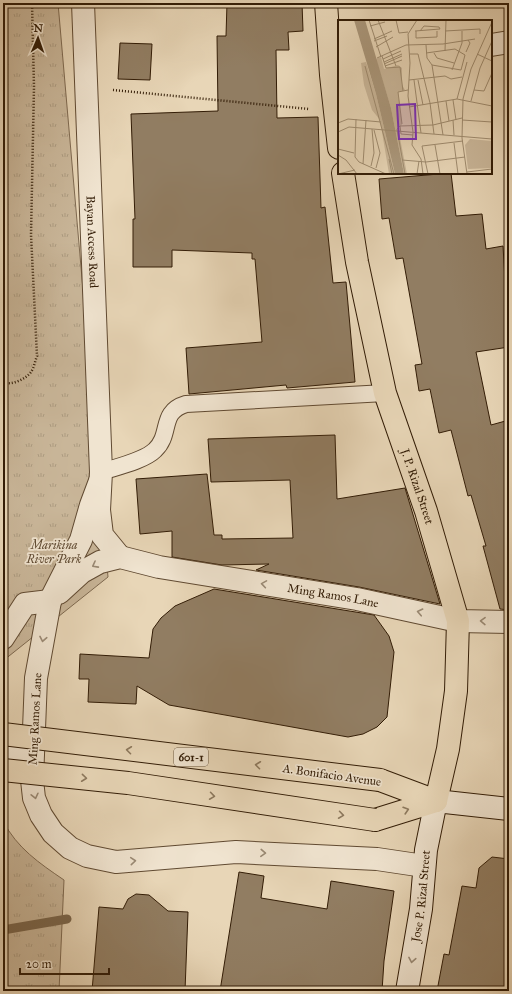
<svg xmlns="http://www.w3.org/2000/svg" width="512" height="994" font-family="'IM FELL Great Primer',serif">
<style>
.park{fill:url(#park-tufts);stroke:#7e6950}
.lines{fill:none;stroke-linecap:round;stroke-linejoin:round}
.stream{stroke:#7a664c;stroke-width:9}
.building{fill:#917d62;stroke:#321c06}
.lane-casing{stroke:#604a32;stroke-width:18}
.street-casing{stroke:#604a32;stroke-width:24}
.secondary-casing{stroke:#321c06;stroke-width:24}
.primary-casing{stroke:#321c06;stroke-width:24}
.path{stroke:#321c06;stroke-width:2.5;stroke-dasharray:1 2;stroke-linecap:butt}
.lane{stroke:#f0e4d0;stroke-width:16}
.street{stroke:#f0e4d0;stroke-width:22}
.secondary{stroke:#f0e4d0;stroke-width:22}
.primary{stroke:#e8d6b7;stroke-width:22}
.primary-bridge-casing{stroke:#321c06;stroke-width:24;stroke-linecap:butt}
.primary-bridge{stroke:#e8d6b7;stroke-width:22}
.oneway{stroke:#9a8a75}
.oneway2{stroke:#8d795e}
.labels{text-anchor:middle;stroke-width:3.5;stroke-linejoin:round;paint-order:stroke}
.shield{fill:#f0e4d0;stroke:#6b5843;stroke-width:1}
.shield-label{font-size:11px;font-weight:bold;fill:#321c06}
.street-label{font-size:12px;fill:#321c06;stroke:#f0e4d0}
.park-label{font-size:12px;font-style:italic;fill:#5f4a32;stroke:#f0e4d0}
.inset-road{fill:none;stroke:#9f8c70;stroke-width:1}
.view{fill:#7b2cbf;fill-opacity:0.15;stroke:#7b2cbf;stroke-width:2}
.inset-edge{fill:none;stroke:#321c06;stroke-width:2}
</style>
<defs>
<pattern id="park-tufts" width="24" height="20" patternUnits="userSpaceOnUse"><rect width="24" height="20" fill="#c9b699"/><path d="M3 7l-1-3M5 7V3M7 7l1-3M15 17l-1-3M17 17v-4M19 17l1-3" fill="none" stroke="#ad9c82"/></pattern>
</defs>
<rect width="100%" height="100%" fill="#e8d6b7"/>
<filter id="stains"><feTurbulence type="fractalNoise" baseFrequency=".005" numOctaves="4"/><feColorMatrix values="0 0 0 0 .2 0 0 0 0 .09 0 0 0 0 .02 0 0 0 .5 -.17"/></filter>
<radialGradient id="worn" r=".72"><stop offset=".6" stop-color="#630" stop-opacity="0"/><stop offset="1" stop-color="#630" stop-opacity=".3"/></radialGradient>
<g class="park">
<polygon points="3,3 58,3 108,577 4,660 3,665"/>
<path d="M3,821C17,848 39,863 64,880L59,991H3Z"/>
</g>
<g class="lines">
<polyline class="stream" points="3,930 67,919"/>
</g>
<g class="building">
<polygon points="227,3 302,3 303,31 288,32 289,50 276,50 277,118 318,117 321,208 325,207 333,283 346,282 355,382 287,388 286,385 189,394 186,348 262,342 255,259 252,259 252,253 172,250 172,267 133,267 133,219 135,219 131,114 218,111 217,36 226,36"/>
<polygon points="120,43 152,44 150,80 118,79"/>
<polygon points="451,173 456,216 482,214 486,249 503,246 509,347 476,352 491,425 509,420 509,610 500,609 483,546 486,546 471,495 468,496 451,430 439,433 430,389 419,391 415,365 422,364 403,258 396,259 389,218 382,219 379,179"/>
<polygon points="335,435 337,499 405,488 440,604 359,587 256,570 269,564 222,565 172,557 172,531 140,534 136,479 207,474 214,535 222,535 222,539 293,538 290,480 211,482 208,439"/>
<polygon points="214,589 374,615 389,636 394,652 387,717 377,727 363,734 348,737 169,705 137,686 136,704 88,702 89,679 79,679 80,654 149,658 153,629 161,618 175,606"/>
<polygon points="492,857 509,859 509,991 437,991 444,954 449,955 462,886 476,888 479,868"/>
<polygon points="239,872 264,876 261,898 327,909 331,881 394,891 384,961 382,991 220,991"/>
<polygon points="136,894 149,895 168,911 188,912 185,991 92,991 99,907 123,909 128,899"/>
</g>
<g class="lines">
<g class="lane-casing">
<path id="lane" d="M101,472C116,467 144,461 155,450C172,434 159,412 186,404L385,393"/>
</g>
<g class="street-casing">
<g id="street">
<path id="s1" d="M83,3L101,472L99,510L102,535L120,557"/>
<polyline points="491,45 509,42"/>
<polyline points="100,481 91,505 81,540 50,601 36,678 32,780 34,798 41,815 53,833 70,848 87,856 116,862 236,852 377,859 424,866"/>
<path id="s2" d="M59,593L82,572L100,562L120,557L159,567L357,599L458,621L509,622"/>
<polyline points="3,638 25,604 50,601"/>
<polyline points="3,749 33,752"/>
</g>
</g>
<g class="secondary-casing">
<g id="secondary">
<path id="s3" d="M407,991L421,909L426,850L436,801L509,809"/>
</g>
</g>
<g class="primary-casing">
<g id="primary">
<polyline points="326,3 331,75 339,148"/>
<path id="s4" d="M343,173L357,262L385,393L426,511L458,621L456,691L448,749L436,801"/>
<polyline points="380,780 436,801"/>
<polyline points="375,820 436,801"/>
</g>
</g>
<g class="path">
<polyline points="113,90 309,109"/>
<path d="M3,382C11,386 26,379 31,372C34,368 35,361 37,356L31,235L34,87L32,3"/>
</g>
<use href="#lane" class="lane"/>
<use href="#street" class="street"/>
<use href="#secondary" class="secondary"/>
<use href="#primary" class="primary"/>
<g class="primary-bridge-casing">
<g id="primary-bridge">
<polyline points="3,734 380,780"/>
<polyline points="3,770 128,783 375,820"/>
</g>
</g>
<use href="#primary-bridge" class="primary-bridge"/>
</g>
<defs><path id="oneway-chevron" d="M-2-3.5L2.5 0L-2 3.5" fill="none" stroke-width="1.6" stroke-linecap="round" stroke-linejoin="round"/></defs>
<g class="oneway">
<use href="#oneway-chevron" transform="translate(95 565) rotate(152)"/>
<use href="#oneway-chevron" transform="translate(264 584) rotate(-171)"/>
<use href="#oneway-chevron" transform="translate(420 612) rotate(-168)"/>
<use href="#oneway-chevron" transform="translate(483 621) rotate(-179)"/>
<use href="#oneway-chevron" transform="translate(43 639) rotate(101)"/>
<use href="#oneway-chevron" transform="translate(35 796) rotate(77)"/>
<use href="#oneway-chevron" transform="translate(263 853) rotate(3)"/>
<use href="#oneway-chevron" transform="translate(133 861) rotate(-5)"/>
<use href="#oneway-chevron" transform="translate(412 960) rotate(100)"/>
</g>
<g class="oneway2">
<use href="#oneway-chevron" transform="translate(129 750) rotate(-173)"/>
<use href="#oneway-chevron" transform="translate(258 765) rotate(-173)"/>
<use href="#oneway-chevron" transform="translate(84 778) rotate(6)"/>
<use href="#oneway-chevron" transform="translate(212 796) rotate(8)"/>
<use href="#oneway-chevron" transform="translate(406 810) rotate(-17)"/>
<use href="#oneway-chevron" transform="translate(341 815) rotate(8)"/>
</g>
<g class="labels">
<rect class="shield" x="174" y="748" width="34" height="18" rx="3"/>
<g class="shield-label">
<text x="191" y="761">601-1</text>
</g>
<g class="street-label">
<text dy="4" stroke="none"><textPath href="#s1" startOffset="239">Bayan Access Road</textPath></text>
<text dy="4" stroke="none"><textPath href="#s4" startOffset="323">J. P. Rizal Street</textPath></text>
<text dy="4" stroke="none"><textPath href="#s2" startOffset="289">Ming Ramos Lane</textPath></text>
<text transform="translate(35 719) rotate(-87)" y="4">Ming Ramos Lane</text>
<text transform="translate(332 775) rotate(8)" y="4">A. Bonifacio Avenue</text>
<text dy="4" stroke="none"><textPath href="#s3" startOffset="96">Jose P. Rizal Street</textPath></text>
</g>
<g class="park-label">
<text x="54" y="549">Marikina<tspan x="54" dy="14">River Park</tspan></text>
</g>
</g>
<g transform="translate(338 20)">
<rect width="154" height="154" fill="#e8d6b7"/>
<path d="M132,119L154,121V148L130,149L127,125Z" fill="#c9b699"/>
<path d="M43,37L46,49L60,45L64,48V65L67,70L60,72L64,105L60,108L69,154H66L53,88L38,39ZM28,42L38,74L57,154H51L42,100L34,90L26,65L23,43Z" fill="#c9b699"/>
<path d="M16,0H27L53,88L66,154H57L38,74Z" fill="#aa977b"/>
<path class="inset-road" d="M31,0L43,37M40,0L58,46M58,0L61,13L70,12M108,0H146M32,6L47,2M77,11L102,9M78,11V18L99,17V11M82,11L86,6L101,7L102,9M107,11L142,9V14M36,19L54,11M36,21L49,16M88,25L89,38L94,45L123,50M38,27L55,17M107,31L108,0M128,32L132,23L130,20M88,33L117,29L127,35M96,33L99,38L116,43M72,34H80L92,83L96,114M139,34L154,41M44,36L48,48L62,47L65,71M39,38L68,25L105,24L137,19M45,39L63,31M46,42L64,34M46,44L64,36M94,45L105,115M27,46L56,154M47,46L64,40M114,50L124,23V11M123,50L127,35M71,60L107,56L113,59L124,57M76,60L83,113M80,60L85,85M136,70L146,71L154,53M119,79L129,42M115,80L118,100M108,81L111,101M133,81L142,48L154,21M71,87L119,79L154,86M18,99L17,137L21,142L48,154M115,100L116,115M124,100L154,102M0,103L10,99L43,102M64,104L60,72L70,70M62,106L95,105L124,98M62,106L59,109L67,154M62,106L63,114L75,115M36,110L42,133L38,148M0,112L11,107L154,119M75,112L70,76L72,43L70,14L79,0M75,113L74,125L83,139L85,154M116,123L120,154M97,125L102,154M0,129L16,133M0,135L8,140L19,154M51,139L54,154M64,140L88,142L127,137M25,144L28,100M33,146L36,133L34,109M129,152L154,149M0,154L17,150M79,154L81,141M90,154L84,126L125,121M129,154L124,118L125,79L133,49L154,2"/>
<path class="view" d="M77,84L78,119H61L59,85Z"/>
<rect width="154" height="154" class="inset-edge"/>
</g>
<rect width="512" height="994" fill="none" stroke="#e8d6b7" stroke-width="16"/>
<rect x="4" y="4" width="504" height="986" fill="none" stroke="#321c06" stroke-width="2"/>
<rect x="8" y="8" width="496" height="978" fill="none" stroke="#321c06"/>
<g transform="translate(38 38) rotate(2)" stroke="#f0e4d0" stroke-width="3" paint-order="stroke">
<path d="M0-3L7 15L0 10L-7 15Z" fill="#321c06"/>
<text y="-6" font-size="11" font-weight="bold" text-anchor="middle" fill="#321c06">N</text>
</g>
<path d="M20 968v6h89v-6" fill="none" stroke="#321c06" stroke-width="2"/>
<text x="26" y="968" font-size="12" fill="#321c06" stroke="#f0e4d0" stroke-width="3" paint-order="stroke">20 m</text>
<rect width="100%" height="100%" filter="url(#stains)"/>
<rect width="100%" height="100%" fill="url(#worn)"/>
</svg>
